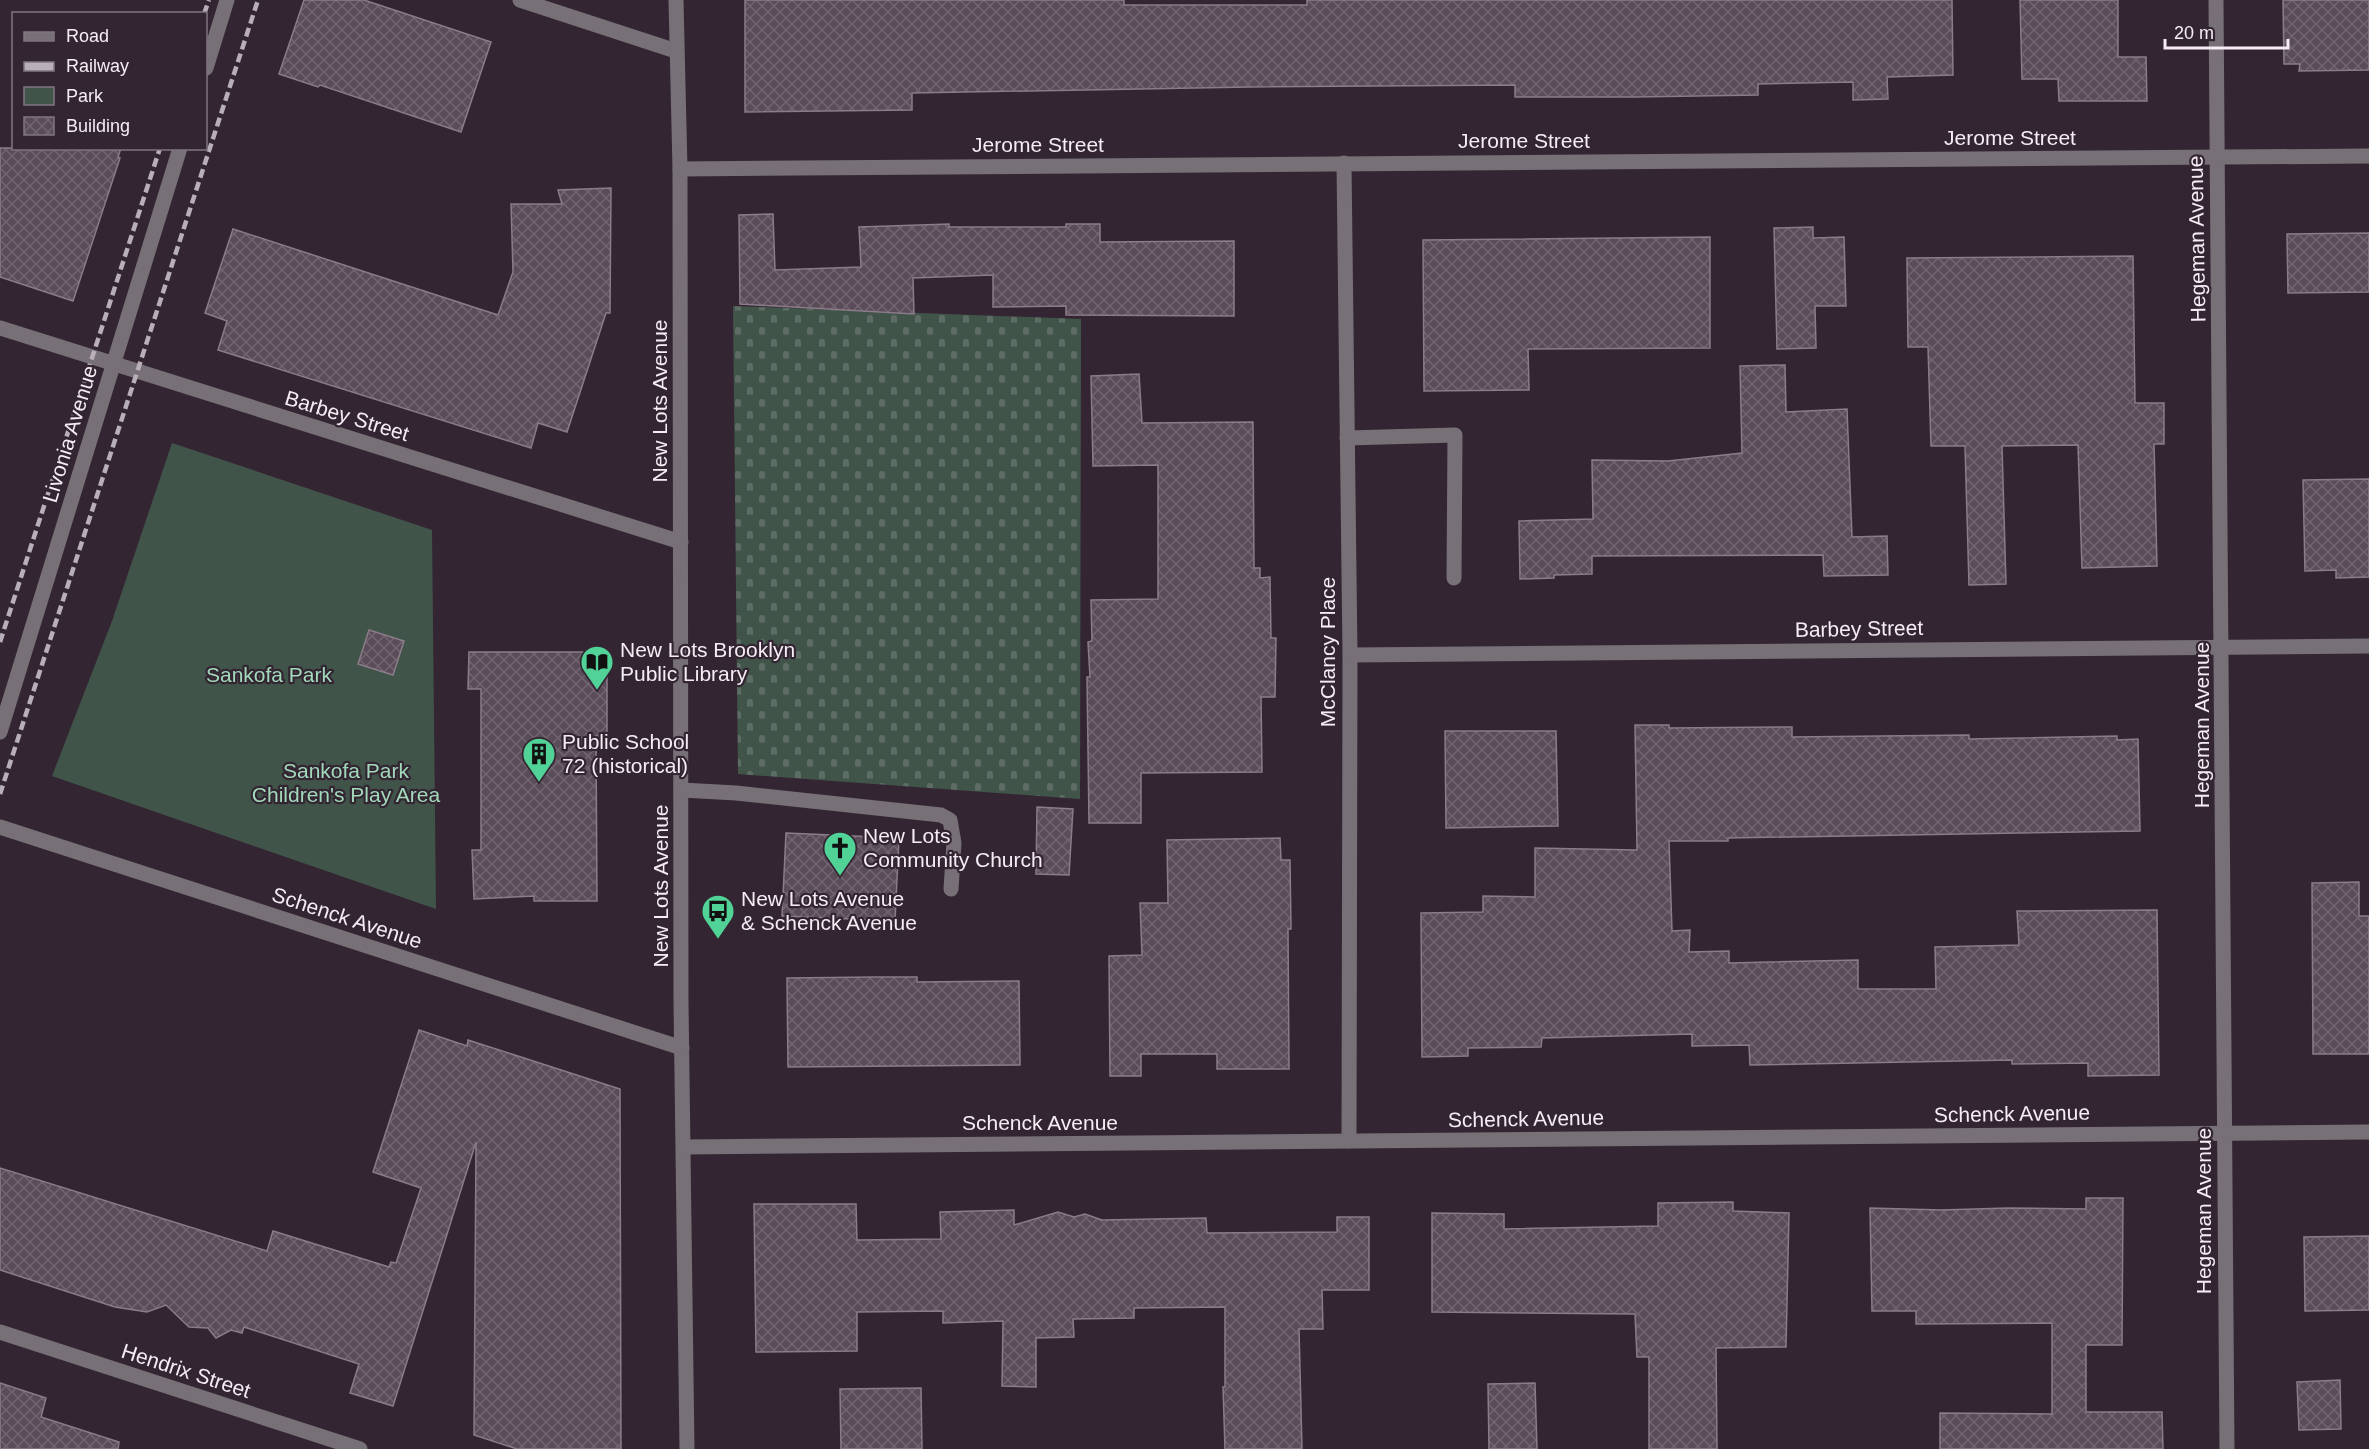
<svg xmlns="http://www.w3.org/2000/svg" width="2369" height="1449" font-family="Arial,sans-serif">
<style>
.cemetery{fill:url(#cemetery-stones)}
.park{fill:#41544a}
.building{fill:url(#building-cross-hatch);stroke:#8b7c89;stroke-width:1.5}
.lines{fill:none;stroke-linecap:round;stroke-linejoin:round}
.minor{stroke:#777076;stroke-width:15}
.rail{stroke:#b9afb8;stroke-width:4.5;stroke-dasharray:9 4.5;stroke-linecap:butt}
.labels{text-anchor:middle;stroke-width:4.5;stroke-linejoin:round;paint-order:stroke}
.street-label{font-size:21px;fill:#f5ecf4;stroke:#332632}
.poi-label{font-size:21px;fill:#f5ecf4;stroke:#332632;text-anchor:start}
.park-label{font-size:21px;fill:#a1d9ba;stroke:#332632}
</style>
<defs>
<pattern id="cemetery-stones" width="16" height="16" patternUnits="userSpaceOnUse" patternTransform="scale(1.5)"><rect width="16" height="16" fill="#41544a"/><path d="M2 7V4a2 2 0 0 1 4 0v3zM10 15v-3a2 2 0 0 1 4 0v3z" fill="#5d6d65"/></pattern>
<pattern id="building-cross-hatch" width="8" height="8" patternUnits="userSpaceOnUse" patternTransform="scale(1.5)"><rect width="8" height="8" fill="#5a4c58"/><path d="M0 0l8 8M0 8l8-8" fill="none" stroke="#726671"/></pattern>
</defs>
<rect width="100%" height="100%" fill="#332632"/>
<polygon class="cemetery" points="733,306 1081,319 1080,799 738,774"/>
<polygon class="park" points="172,443 432,530 436,909 52,776 112,621"/>
<g class="building">
<polygon points="304,0 364,0 491,42 461,132 320,85 318,87 279,74"/>
<polygon points="745,0 1124,0 1124,5 1307,5 1307,0 1952,0 1953,75 1887,77 1888,99 1853,100 1853,82 1758,84 1758,95 1634,97 1515,97 1515,85 1250,87 912,93 912,110 745,112"/>
<polygon points="2020,0 2118,0 2118,57 2146,57 2147,101 2059,101 2058,79 2022,79"/>
<polygon points="2283,0 2369,0 2369,70 2299,71 2300,64 2284,64"/>
<polygon points="0,148 121,148 118,157 120,158 73,301 0,277"/>
<polygon points="611,188 610,313 606,313 567,432 538,423 531,448 218,350 227,321 205,313 233,229 498,315 513,272 511,204 562,204 558,190"/>
<polygon points="773,214 775,270 861,267 859,227 949,224 949,227 1066,227 1066,224 1100,224 1100,242 1234,241 1234,316 1066,315 1066,306 993,307 993,275 913,278 914,314 740,304 739,215"/>
<polygon points="1813,227 1813,238 1844,237 1846,306 1815,306 1816,348 1777,349 1774,228"/>
<polygon points="2369,233 2369,292 2288,293 2287,234"/>
<polygon points="1710,237 1710,348 1528,349 1529,390 1424,391 1423,240"/>
<polygon points="2133,256 2135,403 2164,403 2164,444 2154,444 2157,566 2082,568 2078,445 2002,446 2006,584 1969,585 1965,446 1931,446 1928,347 1908,347 1907,258"/>
<polygon points="1785,365 1786,412 1847,409 1852,537 1887,536 1888,575 1824,576 1823,555 1592,556 1592,574 1554,575 1554,578 1520,579 1519,521 1593,519 1592,460 1668,461 1742,453 1740,366"/>
<polygon points="1139,374 1142,423 1253,422 1254,568 1260,568 1260,578 1270,577 1271,638 1276,638 1275,697 1261,697 1262,772 1141,773 1141,823 1089,823 1087,677 1090,677 1088,642 1092,641 1091,600 1158,599 1158,465 1093,466 1091,376"/>
<polygon points="2369,479 2369,577 2336,578 2336,570 2305,571 2303,480"/>
<polygon points="369,630 404,641 393,675 358,664"/>
<polygon points="469,652 596,652 596,675 607,675 607,736 596,736 597,901 534,901 534,896 474,899 472,850 481,850 481,689 468,689"/>
<polygon points="1635,725 1669,725 1669,728 1792,727 1792,737 1969,735 1969,739 2117,736 2117,740 2138,739 2140,831 1728,838 1728,841 1669,841 1672,931 1690,930 1689,952 1729,951 1729,963 1858,960 1858,989 1936,989 1935,947 2019,945 2017,911 2157,910 2159,1075 2088,1076 2088,1063 2012,1064 2012,1060 1750,1065 1749,1045 1692,1046 1692,1034 1542,1038 1541,1047 1468,1048 1468,1056 1422,1057 1421,913 1483,912 1483,896 1535,897 1535,848 1637,850"/>
<polygon points="1445,731 1556,731 1558,826 1446,828"/>
<polygon points="1037,807 1073,809 1069,875 1036,874"/>
<polygon points="786,833 899,838 895,921 782,916"/>
<polygon points="1280,838 1281,860 1290,860 1291,929 1288,929 1289,1069 1217,1069 1217,1054 1141,1054 1141,1076 1110,1076 1109,956 1142,955 1140,903 1168,903 1167,840"/>
<polygon points="2359,882 2359,916 2369,916 2369,1054 2313,1054 2312,883"/>
<polygon points="876,977 917,977 917,982 1019,981 1020,1065 788,1067 787,978"/>
<polygon points="419,1030 467,1046 468,1040 620,1089 621,1449 517,1449 474,1435 476,1142 393,1406 350,1393 359,1364 244,1327 242,1333 231,1330 216,1338 208,1328 189,1327 166,1305 147,1312 115,1307 0,1270 0,1168 267,1251 273,1231 389,1267 391,1262 396,1263 421,1188 373,1172"/>
<polygon points="2086,1198 2123,1198 2122,1345 2086,1345 2086,1412 2162,1412 2163,1449 1940,1449 1940,1413 2052,1414 2052,1323 1916,1324 1916,1311 1872,1311 1870,1208 1941,1210 2008,1208 2086,1209"/>
<polygon points="1733,1202 1733,1211 1789,1213 1786,1347 1716,1348 1717,1449 1649,1449 1649,1357 1637,1357 1635,1314 1432,1312 1432,1213 1504,1214 1504,1229 1658,1226 1658,1203"/>
<polygon points="754,1204 856,1204 857,1240 941,1239 940,1212 1014,1210 1014,1225 1058,1212 1074,1217 1085,1214 1102,1220 1206,1218 1207,1233 1337,1232 1337,1217 1369,1217 1369,1290 1322,1290 1323,1329 1299,1329 1302,1449 1225,1449 1223,1387 1225,1387 1225,1307 1134,1308 1134,1318 1073,1319 1074,1337 1036,1338 1036,1387 1002,1386 1003,1321 943,1323 943,1311 857,1312 857,1351 756,1352"/>
<polygon points="2369,1236 2369,1310 2305,1311 2304,1237"/>
<polygon points="2340,1380 2341,1429 2299,1430 2297,1382"/>
<polygon points="0,1383 46,1398 41,1417 119,1442 118,1449 0,1449"/>
<polygon points="1535,1383 1537,1449 1489,1449 1488,1384"/>
<polygon points="921,1388 922,1449 841,1449 840,1389"/>
</g>
<g class="lines">
<g class="minor">
<polyline points="520,0 676,51"/>
<polyline points="676,0 680,169 681,1001 687,1449"/>
<polyline points="2216,0 2227,1449"/>
<polyline points="206,68 227,0"/>
<polyline points="1344,163 1350,655 1349,1141"/>
<polyline points="680,169 2369,156"/>
<polyline points="0,328 681,542"/>
<polyline points="1347,438 1455,435 1454,578"/>
<polyline points="1350,655 2369,646"/>
<polyline points="0,732 180,148"/>
<polyline points="682,790 736,793 941,815 950,820 954,843 951,889"/>
<polyline points="0,827 682,1048"/>
<polyline points="684,1147 2369,1132"/>
<polyline points="0,1332 360,1449"/>
</g>
<g class="rail">
<polyline points="204,14 209,0"/>
<polyline points="0,642 160,148"/>
<polyline points="0,794 258,0"/>
</g>
</g>
<defs>
<g id="library-pin" transform="scale(1.725)"><path d="M0 17L-7.5 6A9.5 9.5 0 1 1 7.5 6Z" fill="#51d397" stroke="#332632"/><path d="M-6-4Q-3-5.5-.7-3.5V5Q-3 3-6 4ZM6-4Q3-5.5 .7-3.5V5Q3 3 6 4Z" fill="#111"/></g>
<g id="building-pin" transform="scale(1.725)"><path d="M0 17L-7.5 6A9.5 9.5 0 1 1 7.5 6Z" fill="#51d397" stroke="#332632"/><path d="M-4-6H4V6H1V3H-1V6H-4ZM-2.5-4.3h1.7v1.8h-1.7ZM.8-4.3h1.7v1.8H.8ZM-2.5-1h1.7V.8h-1.7ZM.8-1h1.7V.8H.8Z" fill="#111"/></g>
<g id="church-pin" transform="scale(1.725)"><path d="M0 17L-7.5 6A9.5 9.5 0 1 1 7.5 6Z" fill="#51d397" stroke="#332632"/><path d="M-1.2-6h2.4v3.5h3.3v2.4h-3.3V6h-2.4V-.1h-3.3v-2.4h3.3Z" fill="#111"/></g>
<g id="bus-pin" transform="scale(1.725)"><path d="M0 17L-7.5 6A9.5 9.5 0 1 1 7.5 6Z" fill="#51d397" stroke="#332632"/><path d="M-5-6H5V4H4V6H2V4H-2V6H-4V4H-5ZM-3.5-4V0h7V-4ZM-3.5 1.2v1.5H-2V1.2ZM2 1.2v1.5H3.5V1.2Z" fill="#111"/></g>
</defs>
<g fill-rule="evenodd">
<use href="#library-pin" x="597" y="662"/>
<use href="#building-pin" x="539" y="754"/>
<use href="#church-pin" x="840" y="848"/>
<use href="#bus-pin" x="718" y="911"/>
</g>
<g class="labels">
<g class="street-label">
<text x="2010" y="145">Jerome Street</text>
<text x="1524" y="148">Jerome Street</text>
<text x="1038" y="152">Jerome Street</text>
<text transform="translate(2197 239) rotate(-91)" y="7">Hegeman Avenue</text>
<text transform="translate(660 401) rotate(-90)" y="7">New Lots Avenue</text>
<text transform="translate(347 416) rotate(17)" y="7">Barbey Street</text>
<text transform="translate(70 434) rotate(-73)" y="7">Livonia Avenue</text>
<text transform="translate(1859 629) rotate(-1)" y="7">Barbey Street</text>
<text transform="translate(1328 652) rotate(-90)" y="7">McClancy Place</text>
<text transform="translate(2202 725) rotate(-90)" y="7">Hegeman Avenue</text>
<text transform="translate(661 886) rotate(-90)" y="7">New Lots Avenue</text>
<text transform="translate(347 918) rotate(18)" y="7">Schenck Avenue</text>
<text transform="translate(2012 1114) rotate(-1)" y="7">Schenck Avenue</text>
<text transform="translate(1526 1119) rotate(-1)" y="7">Schenck Avenue</text>
<text x="1040" y="1130">Schenck Avenue</text>
<text transform="translate(2204 1211) rotate(-90)" y="7">Hegeman Avenue</text>
<text transform="translate(186 1371) rotate(18)" y="7">Hendrix Street</text>
</g>
<g class="poi-label">
<text x="620" y="657">New Lots Brooklyn<tspan x="620" dy="24">Public Library</tspan></text>
<text x="562" y="749">Public School<tspan x="562" dy="24">72 (historical)</tspan></text>
<text x="863" y="843">New Lots<tspan x="863" dy="24">Community Church</tspan></text>
<text x="741" y="906">New Lots Avenue<tspan x="741" dy="24">&amp; Schenck Avenue</tspan></text>
</g>
<g class="park-label">
<text x="269" y="682">Sankofa Park</text>
<text x="346" y="778">Sankofa Park<tspan x="346" dy="24">Children's Play Area</tspan></text>
</g>
</g>
<rect x="12" y="12" width="195" height="138" fill="#332632" stroke="#817580" stroke-width="1.5"/>
<rect x="24" y="32" width="30" height="9" fill="#777076" stroke="#817580" stroke-width="1.5"/>
<text x="66" y="42" font-size="18" fill="#f5ecf4">Road</text>
<rect x="24" y="62" width="30" height="9" fill="#b9afb8" stroke="#817580" stroke-width="1.5"/>
<text x="66" y="72" font-size="18" fill="#f5ecf4">Railway</text>
<rect x="24" y="87" width="30" height="18" fill="#41544a" stroke="#817580" stroke-width="1.5"/>
<text x="66" y="102" font-size="18" fill="#f5ecf4">Park</text>
<rect x="24" y="117" width="30" height="18" fill="url(#building-cross-hatch)" stroke="#817580" stroke-width="1.5"/>
<text x="66" y="132" font-size="18" fill="#f5ecf4">Building</text>
<path d="M2165 39v9h123v-9" fill="none" stroke="#f5ecf4" stroke-width="3"/>
<text x="2174" y="39" font-size="18" fill="#f5ecf4" stroke="#332632" stroke-width="4.5" paint-order="stroke">20 m</text>
</svg>
